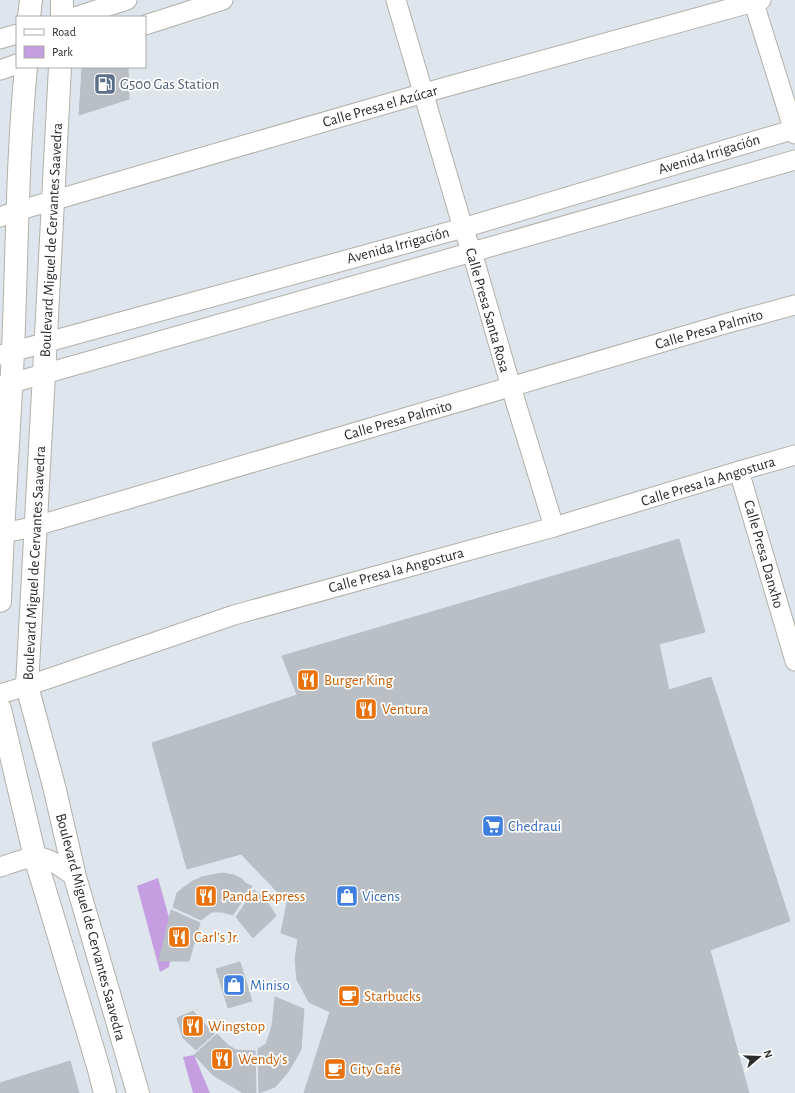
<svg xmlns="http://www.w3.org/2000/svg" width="795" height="1093" font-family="'Alegreya Sans',sans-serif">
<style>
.green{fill:#c59de1}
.building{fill:#babec5;stroke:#b8bfc8}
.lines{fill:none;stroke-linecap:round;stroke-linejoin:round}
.street-casing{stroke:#b3b0a7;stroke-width:21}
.secondary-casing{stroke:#b3b0a7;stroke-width:24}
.street{stroke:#fff;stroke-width:19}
.secondary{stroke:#fff;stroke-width:22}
.labels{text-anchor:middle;stroke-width:3.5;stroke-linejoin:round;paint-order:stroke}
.service-label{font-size:15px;fill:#4e5e75;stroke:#fff;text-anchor:start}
.street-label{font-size:15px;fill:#2b2b2b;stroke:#fff}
.food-label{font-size:15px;fill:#c56008;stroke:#fff;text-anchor:start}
.shop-label{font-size:15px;fill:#366cbe;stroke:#fff;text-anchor:start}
</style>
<rect width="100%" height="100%" fill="#dee5ed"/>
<g class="green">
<polygon points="158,878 174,936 169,967 160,972 137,886"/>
<polygon points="194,1055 210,1093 193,1093 183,1057"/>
</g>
<g class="building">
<polygon points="89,67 128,67 129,99 79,115 82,69"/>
<polygon points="679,539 705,632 659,644 669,690 711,677 790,921 710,950 749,1093 304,1093 330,1012 309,1002 297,980 295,959 298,939 281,933 287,902 241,854 187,869 152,743 297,695 282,656"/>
<polygon points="222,873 234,875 242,879 245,883 252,886 233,915 222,912 212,912 201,920 173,907 177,893 184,887 193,881 202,877"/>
<polygon points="254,890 266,900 276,916 253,938 236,917"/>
<polygon points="171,910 200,923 189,961 159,961"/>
<polygon points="240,962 252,1001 228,1008 216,969"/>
<polygon points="275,997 304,1009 301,1050 288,1072 275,1087 259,1093 258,1049 266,1044 272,1026"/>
<polygon points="193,1011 214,1034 196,1050 183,1038 177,1018"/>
<polygon points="217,1034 228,1045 236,1050 255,1051 256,1093 243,1093 213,1075 194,1055"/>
<polygon points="70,1061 79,1093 0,1093 0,1083"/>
</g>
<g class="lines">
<g class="street-casing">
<g id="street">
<polyline points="396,0 463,228 472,252 511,387 554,527"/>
<polyline points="753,0 795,134"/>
<polyline points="75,17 127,0"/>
<polyline points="145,25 223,0"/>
<polyline points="0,39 17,34"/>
<polyline points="0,70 17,64"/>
<polyline points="0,217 17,211 424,93 761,0"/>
<polyline points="0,355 463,228 795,129"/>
<polyline points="0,386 44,374 795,160"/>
<polyline points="739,471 795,661"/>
<polyline points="0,534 36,526 728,323 795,305"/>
<polyline points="0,694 27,686 234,615 554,527 739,471 795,455"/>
<path d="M0,867C9,864 28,857 36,857C51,857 63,869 75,877"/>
</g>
</g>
<g class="secondary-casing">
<g id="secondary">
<polyline points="29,17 31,0"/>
<polyline points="62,17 62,0"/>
<polyline points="60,67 44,374 27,686 54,786 75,877 138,1093"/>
<path d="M0,601C3,518 9,434 13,351C17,256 17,161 26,67"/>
<polyline points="0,709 35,857 98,1066 105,1093"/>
</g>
</g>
<use href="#street" class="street"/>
<use href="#secondary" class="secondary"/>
</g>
<defs>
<g id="fuel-square" transform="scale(1.15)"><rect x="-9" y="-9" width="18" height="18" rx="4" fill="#5c6f8a" stroke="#fff"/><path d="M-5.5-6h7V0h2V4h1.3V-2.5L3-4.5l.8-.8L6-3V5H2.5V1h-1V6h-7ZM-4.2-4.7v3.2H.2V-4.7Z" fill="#fff"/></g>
<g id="restaurant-square" transform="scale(1.15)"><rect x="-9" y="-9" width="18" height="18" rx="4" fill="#e8710a" stroke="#fff"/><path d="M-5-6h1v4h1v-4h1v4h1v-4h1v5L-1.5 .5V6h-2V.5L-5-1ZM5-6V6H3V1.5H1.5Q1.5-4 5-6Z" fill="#fff"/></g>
<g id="supermarket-square" transform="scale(1.15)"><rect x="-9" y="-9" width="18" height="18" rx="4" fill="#3f7fe0" stroke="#fff"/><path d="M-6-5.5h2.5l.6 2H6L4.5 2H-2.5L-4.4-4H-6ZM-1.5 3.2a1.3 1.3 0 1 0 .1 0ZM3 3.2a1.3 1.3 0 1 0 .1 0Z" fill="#fff"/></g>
<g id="shop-square" transform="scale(1.15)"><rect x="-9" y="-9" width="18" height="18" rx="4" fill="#3f7fe0" stroke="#fff"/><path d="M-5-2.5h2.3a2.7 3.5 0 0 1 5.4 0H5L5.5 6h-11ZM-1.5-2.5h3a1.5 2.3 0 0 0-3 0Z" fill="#fff"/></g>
<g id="cafe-square" transform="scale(1.15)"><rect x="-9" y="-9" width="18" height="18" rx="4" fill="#e8710a" stroke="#fff"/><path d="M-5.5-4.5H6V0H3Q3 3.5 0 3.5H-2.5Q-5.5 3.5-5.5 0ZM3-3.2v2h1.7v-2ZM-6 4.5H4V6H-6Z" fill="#fff"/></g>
</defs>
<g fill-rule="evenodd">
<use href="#fuel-square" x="105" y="84"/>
<use href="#restaurant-square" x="308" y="680"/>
<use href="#restaurant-square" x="366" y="709"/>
<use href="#supermarket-square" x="493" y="826"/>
<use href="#restaurant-square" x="206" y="896"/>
<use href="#shop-square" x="347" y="896"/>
<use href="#restaurant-square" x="179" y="937"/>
<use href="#shop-square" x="234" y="985"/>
<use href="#cafe-square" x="349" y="996"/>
<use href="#restaurant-square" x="193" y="1026"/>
<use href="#restaurant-square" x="222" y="1059"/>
<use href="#cafe-square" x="335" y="1069"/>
</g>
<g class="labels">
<g class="service-label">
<text x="120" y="89">G500 Gas Station</text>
</g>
<g class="street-label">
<text transform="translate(380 106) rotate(-16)" y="5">Calle Presa el Azúcar</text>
<text transform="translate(709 154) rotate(-17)" y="5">Avenida Irrigación</text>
<text transform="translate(51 240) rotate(-87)" y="5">Boulevard Miguel de Cervantes Saavedra</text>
<text transform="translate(398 245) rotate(-15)" y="5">Avenida Irrigación</text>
<text transform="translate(488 310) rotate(74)" y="5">Calle Presa Santa Rosa</text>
<text transform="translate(709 329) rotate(-16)" y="5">Calle Presa Palmito</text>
<text transform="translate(398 420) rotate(-16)" y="5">Calle Presa Palmito</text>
<text transform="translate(708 481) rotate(-17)" y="5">Calle Presa la Angostura</text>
<text transform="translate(764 554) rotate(74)" y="5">Calle Presa Danxho</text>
<text transform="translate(34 563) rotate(-87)" y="5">Boulevard Miguel de Cervantes Saavedra</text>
<text transform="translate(396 570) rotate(-15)" y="5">Calle Presa la Angostura</text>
<text transform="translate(91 927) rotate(75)" y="5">Boulevard Miguel de Cervantes Saavedra</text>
</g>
<g class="food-label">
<text x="324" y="685">Burger King</text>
<text x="382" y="714">Ventura</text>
<text x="222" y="901">Panda Express</text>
<text x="194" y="942">Carl's Jr.</text>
<text x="364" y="1001">Starbucks</text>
<text x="208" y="1031">Wingstop</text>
<text x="238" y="1064">Wendy's</text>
<text x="350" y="1074">City Café</text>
</g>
<g class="shop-label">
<text x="508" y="831">Chedraui</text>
<text x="362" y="901">Vicens</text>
<text x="250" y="990">Miniso</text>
</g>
</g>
<rect x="16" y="16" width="130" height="52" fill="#ffffff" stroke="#aaaaaa"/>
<rect x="24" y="29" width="20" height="6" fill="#ffffff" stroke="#aaaaaa"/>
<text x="52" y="36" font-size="12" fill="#2b2b2b">Road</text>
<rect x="24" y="46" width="20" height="12" fill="#c59de1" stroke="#aaaaaa"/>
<text x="52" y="56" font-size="12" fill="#2b2b2b">Park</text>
<g transform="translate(759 1057) rotate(71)" stroke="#ffffff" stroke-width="3" paint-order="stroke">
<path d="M0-3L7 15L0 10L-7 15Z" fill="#2b2b2b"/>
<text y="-6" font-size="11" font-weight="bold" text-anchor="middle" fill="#2b2b2b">N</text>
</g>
</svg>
